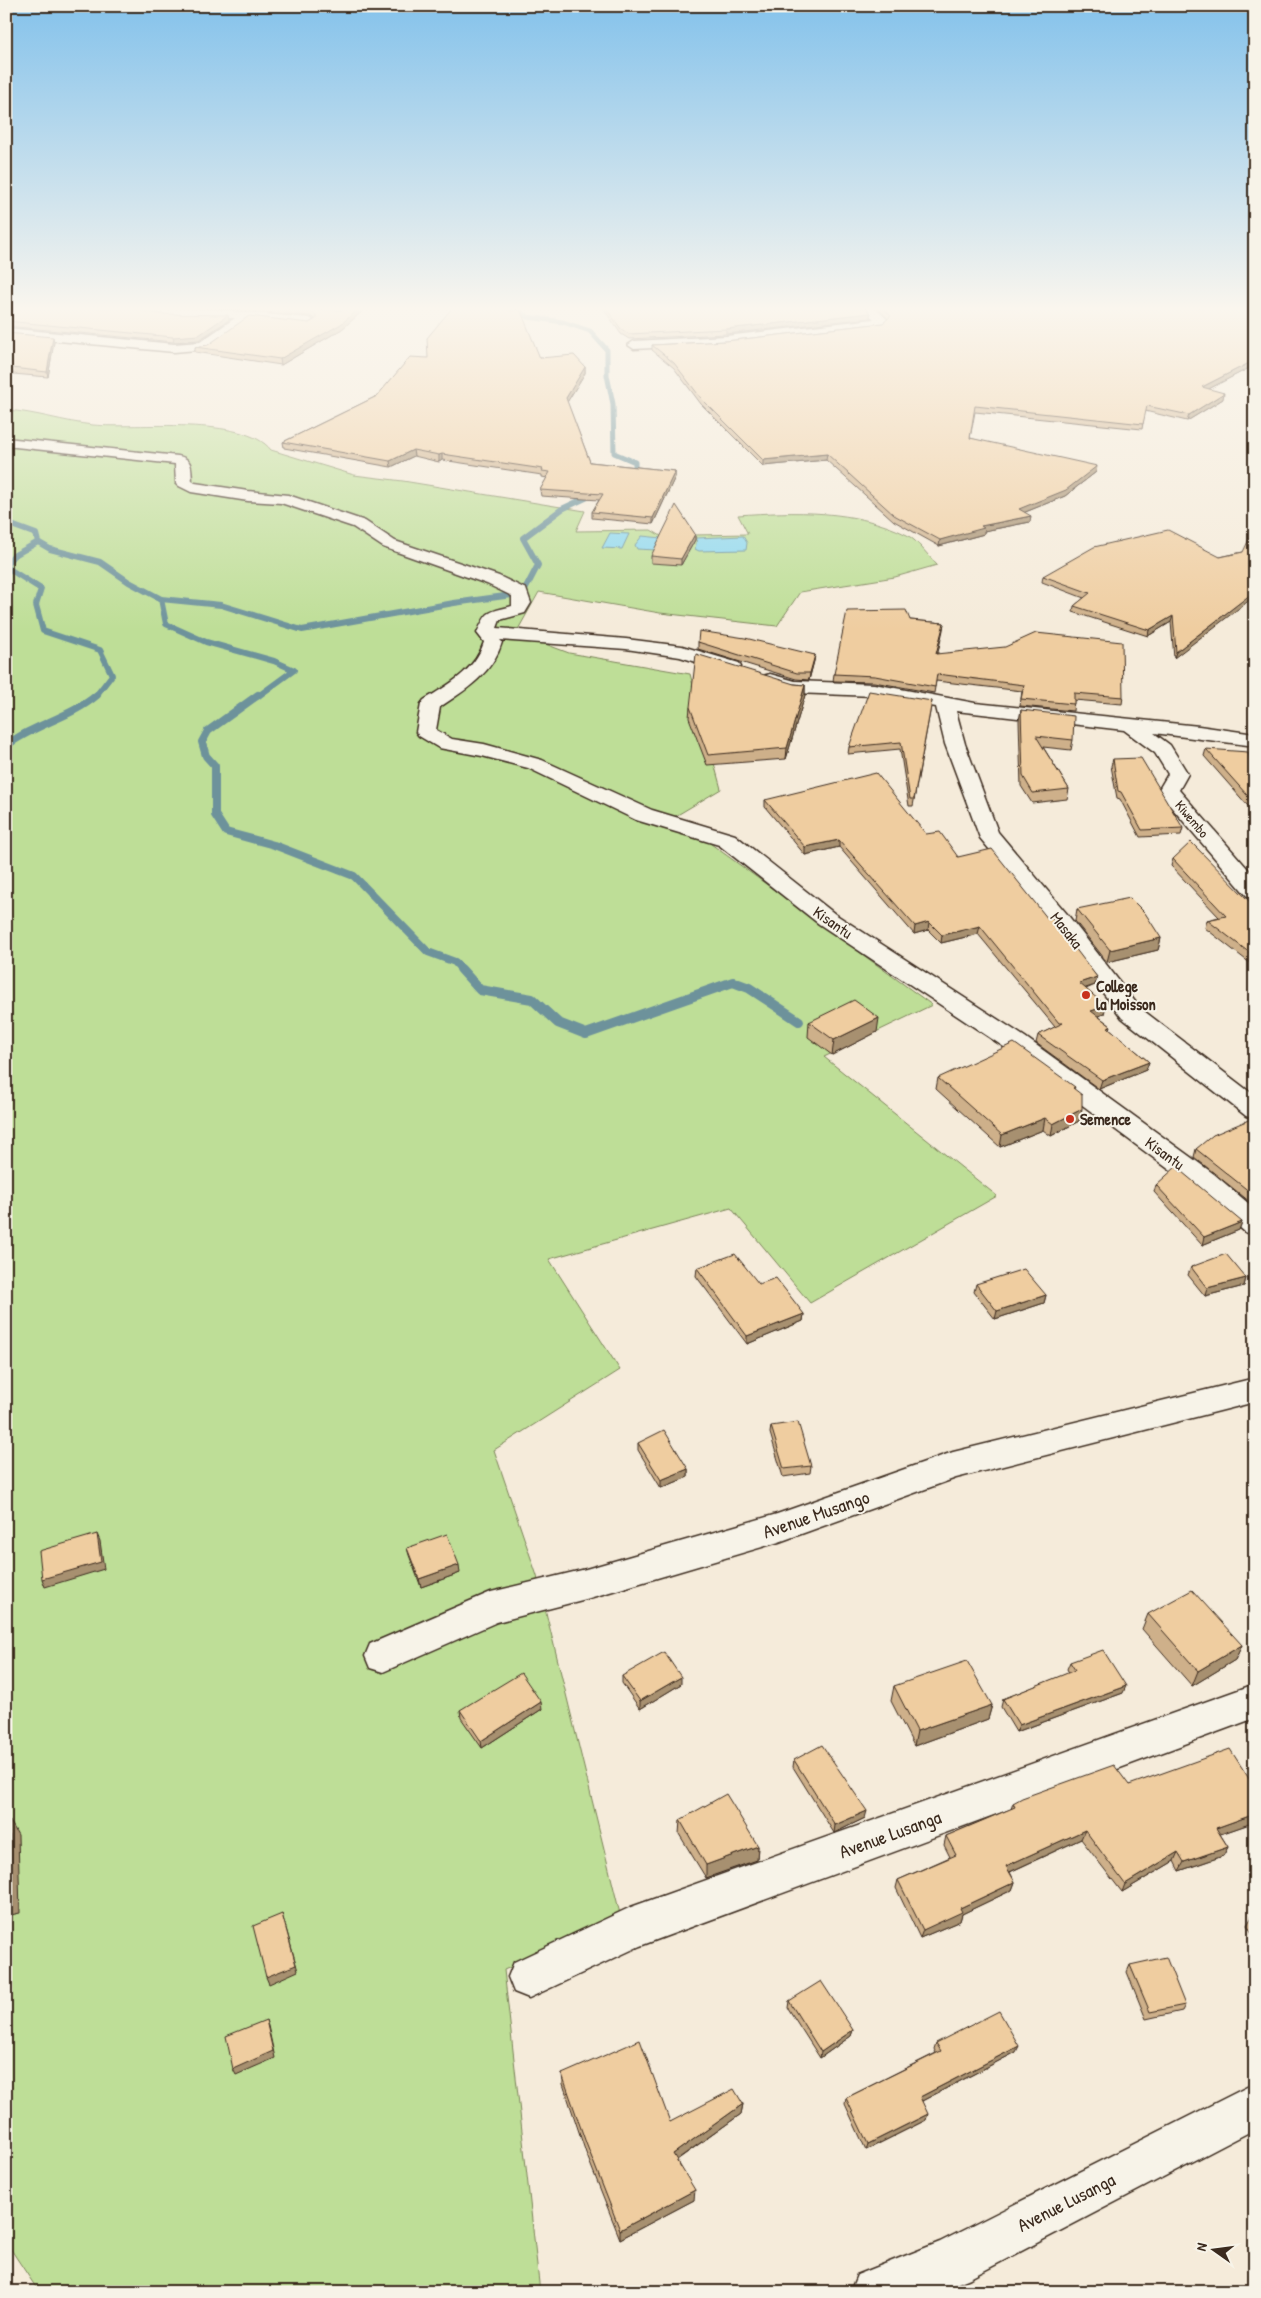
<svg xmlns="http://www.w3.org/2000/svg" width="1261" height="2298" font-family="'Patrick Hand',sans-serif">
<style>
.green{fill:#bede97;stroke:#7c845a}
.water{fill:#8ed8ef;stroke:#6d929b}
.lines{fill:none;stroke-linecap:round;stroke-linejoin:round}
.stream-far3{stroke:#6d929b;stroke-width:5}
.stream-far2{stroke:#6d929b;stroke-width:6}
.stream-far1{stroke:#6d929b;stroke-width:8}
.stream{stroke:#6d929b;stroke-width:10}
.minor-casing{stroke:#3b2a1e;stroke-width:3}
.minor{fill:#f7f3e8;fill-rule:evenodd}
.wall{fill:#ceb08a;stroke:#3b2a1e}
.shaded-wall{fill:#a79070;stroke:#3b2a1e}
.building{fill:#efcda0;stroke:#3b2a1e}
.poi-dot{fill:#c8321e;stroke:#f7f3e8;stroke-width:2}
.labels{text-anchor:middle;stroke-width:4;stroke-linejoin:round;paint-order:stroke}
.far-street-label{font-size:14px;fill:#3b2a1e;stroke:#f7f3e8}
.street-label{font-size:16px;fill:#3b2a1e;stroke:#f7f3e8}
.poi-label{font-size:16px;font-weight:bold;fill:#3b2a1e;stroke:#f7f3e8;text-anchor:start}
.near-street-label{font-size:19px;fill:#3b2a1e;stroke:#f7f3e8}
</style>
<rect width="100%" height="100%" fill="#f5ebda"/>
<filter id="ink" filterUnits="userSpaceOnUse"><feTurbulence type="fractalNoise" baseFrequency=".02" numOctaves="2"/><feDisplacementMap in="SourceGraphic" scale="10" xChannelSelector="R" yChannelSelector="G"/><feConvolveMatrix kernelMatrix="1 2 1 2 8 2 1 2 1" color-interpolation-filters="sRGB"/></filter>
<g filter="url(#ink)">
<path class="green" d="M6,410C36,412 64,422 93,425C136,429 244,415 271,450L354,475L403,481L585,511L576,531L651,530L666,539L694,535L748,534L738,515C795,511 855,509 907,535C918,541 928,556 937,565L895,577L800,592L777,626L660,613L539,592L516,633L569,653L690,674L721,789L674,817L932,1005L824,1057L997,1196L810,1303L731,1208L549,1259L620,1370L494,1450L537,1576L621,1918L504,1970L540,2292H39L6,2242Z"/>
<g class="water">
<polygon points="610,533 629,534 622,549 602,548"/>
<polygon points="642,536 662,538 656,550 637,549 635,545"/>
<polygon points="743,536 747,543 746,550 699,551 695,549 697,538"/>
</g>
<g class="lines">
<polyline class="stream-far3" points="512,308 528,317 563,322 590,331 607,350 607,375 613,404 614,453 635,462 635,480"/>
<g class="stream-far2">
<polyline points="6,523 36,534 38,542 13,556 6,565"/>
<polyline points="38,542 50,549 100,562 129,582 161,599 166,624 206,642 274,661 294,670 257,697"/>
<polyline points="6,567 41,589 36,605 43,631 100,650 112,675 95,697"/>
<polyline points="161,599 221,605 302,630 454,603 512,595 525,590 538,565 523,538 562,509 594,494"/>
</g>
<g class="stream-far1">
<polyline points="258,695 208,731 202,742 206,756 215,766 215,815 226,832 274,845 354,876 428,952 455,962 462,970"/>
<path d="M6,746C34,724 70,718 97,695"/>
</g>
<polyline class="stream" points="461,969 480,990 532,999 558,1023 586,1034 733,982 749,988 799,1021"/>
<g class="minor-casing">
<g id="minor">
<polygon points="127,308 210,309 310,318 316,322 310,326 249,319 208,349 174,352 6,336 6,328 174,344 200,342 235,318 161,317 129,311"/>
<path d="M313,308H348L349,310C343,316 319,314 313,308Z"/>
<polygon points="862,308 875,308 889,321 882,326 726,344 634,349 628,345 634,341 726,336 874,319"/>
<path d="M6,438L178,456C193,459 191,467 192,481L195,483L248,491L288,495L365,521L395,541L499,576L526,589L531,603L525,613L500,620L497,628L626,639L682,646L739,663L741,667L739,671L732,673L680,657L626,649L500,640L502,642C493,673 466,690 440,707L436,730L452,739L484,744L542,760L652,810L735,835L835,914L1025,1037L1214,1174L1255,1209V1235L1245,1232L1194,1188L1007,1049L819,924L719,845L636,820L528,768L482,756L439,748L419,736L416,732L421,704L424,700C448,685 475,671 484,642L477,633C488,609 487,613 512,606V596L487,584L383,547L353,527L281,503L248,501L191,492L179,486L176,483L175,464L6,446Z"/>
<polygon points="770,674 795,681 874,684 975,703 1199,726 1255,734 1255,746 1154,733 1170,745 1188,774 1179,790 1255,877 1255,898 1247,896 1161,795 1158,791 1168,774 1155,753 1124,730 956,711 965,744 998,832 1067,914 1140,1008 1255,1096 1255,1119 1246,1116 1122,1018 1051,924 980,838 945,744 936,707 874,696 794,693 763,684 761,680 763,676"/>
<polygon points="1255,1378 1255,1402 956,1478 779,1542 586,1599 497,1622 383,1672 370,1668 365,1656 370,1644 491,1592 586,1569 777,1514 953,1452"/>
<polygon points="1255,1684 1255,1718 640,1946 529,1998 514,1992 508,1977 514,1962 631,1907"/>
<polygon points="1255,2083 1255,2129 970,2278 936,2292 850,2292 857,2275 940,2242"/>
</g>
</g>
<use href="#minor" class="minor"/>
</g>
<g class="wall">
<polygon points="6,308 160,314 229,320 199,340 174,342 6,326"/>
<polygon points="219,308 319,308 324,310 342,310 346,308 366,308 342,329 281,365 195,352 195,347 208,345 309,323 315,319 310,316"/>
<polygon points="603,308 865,308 870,313 870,318 726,334 629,339 621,334"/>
<polygon points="878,308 1255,308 1255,365 1208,389 1223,399 1187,421 1145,411 1142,429 975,412 970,438 1096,472 1065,496 1025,512 1030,522 984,531 984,534 939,546 894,521 826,460 763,466 701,404 674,368 652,350 652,345 726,341 883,323 888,319"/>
<polygon points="510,311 540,358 585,367 585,373 567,402 590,462 675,471 675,477 653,524 592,518 592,512 599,500 541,496 540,490 547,478 542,477 542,475 442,460 439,462 414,456 391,467 284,448 283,442 377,396 428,358"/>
<polygon points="6,333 54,342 48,377 13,374 6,379"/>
<polygon points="695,534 695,540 681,565 651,563 651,556"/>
<polygon points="1243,552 1174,658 1171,622 1148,636 1073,612 1074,606 1084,598 1042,582 1043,576 1220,557"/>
<polygon points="910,620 944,623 937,654 1123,697 1122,704 1074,700 1073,711 1020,706 1022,691 936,681 934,693 874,682 833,681 834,674"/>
<polygon points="698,642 815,655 814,661 809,680 796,679 698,649"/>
<polygon points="794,684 805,685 805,695 786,759 707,765 689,718 690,707"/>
<polygon points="932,701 913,806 909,806 900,749 848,754 849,747"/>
<polygon points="1021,710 1073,740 1071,750 1043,747 1069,789 1067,799 1032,803 1021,786 1019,720"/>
<polygon points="1206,749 1252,767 1255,767 1255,814 1204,756"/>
<polygon points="1113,759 1183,828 1181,835 1140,837 1120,799 1117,798 1111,766"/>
<polygon points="765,800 926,834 958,857 1048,919 1097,977 1095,985 1086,989 1104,1014 1098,1016 1111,1026 1110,1029 1149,1062 1146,1070 1099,1089 1036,1043 1038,1035 1055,1027 978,934 941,943 928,930 914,934 839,847 805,855 765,807"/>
<polygon points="1173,859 1255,907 1255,967 1205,928 1207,920 1219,917 1171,866"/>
<polygon points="1077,909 1161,938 1158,950 1107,962 1075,921"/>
<polygon points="809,1022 877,1032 832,1055 808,1037"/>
<polygon points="938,1078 1075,1087 1074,1089 1079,1121 1051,1136 1043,1130 1000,1147 936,1089"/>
<polygon points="1255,1123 1255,1206 1194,1157 1196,1149"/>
<polygon points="1156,1185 1242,1222 1239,1230 1202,1245 1154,1192"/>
<polygon points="1191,1267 1246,1278 1244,1286 1205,1296 1188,1275"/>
<polygon points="697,1268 759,1284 804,1314 803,1321 747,1344 696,1276"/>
<polygon points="976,1284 1046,1295 1044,1303 995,1319 974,1292"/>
<polygon points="771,1426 811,1466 810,1473 783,1477 770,1433"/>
<polygon points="638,1443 688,1469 688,1477 661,1488 638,1450"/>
<polygon points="407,1548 460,1573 421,1587 409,1555"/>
<polygon points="1148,1614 1242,1645 1235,1660 1192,1686 1142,1629"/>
<polygon points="1070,1662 1123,1693 1016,1732 1001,1707 1003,1699 1069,1673 1067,1669"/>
<polygon points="622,1676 681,1684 640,1709 622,1683"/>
<polygon points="894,1686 992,1705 988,1719 914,1746 891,1701"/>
<polygon points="542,1709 482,1748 461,1718 460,1710"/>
<polygon points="794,1760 865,1818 834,1833 793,1767"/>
<polygon points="1129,1785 1255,1788 1255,1822 1220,1834 1228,1847 1223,1856 1179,1871 1174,1861 1122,1892 1081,1839 1010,1872 1015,1882 1012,1890 962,1914 960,1921 920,1938 896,1888 898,1880 950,1857 944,1845 946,1836 1011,1809 1013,1803"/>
<polygon points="680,1820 758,1846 757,1860 706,1878 679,1834"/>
<polygon points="1254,1913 1255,1913 1255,1938 1247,1925"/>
<polygon points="1130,1965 1185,2005 1182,2011 1146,2019 1127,1972"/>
<polygon points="789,2001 853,2030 851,2036 820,2058 788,2008"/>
<polygon points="936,2043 1016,2052 922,2101 926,2120 866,2150 845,2104 846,2098 936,2053 934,2049"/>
<polygon points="562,2074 670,2122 743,2104 741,2114 677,2160 694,2200 620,2239 586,2153 563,2084"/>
</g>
<g class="shaded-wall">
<polygon points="360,308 366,308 342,329 281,365 280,359"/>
<polygon points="870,313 870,318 726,334 726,329"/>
<polygon points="228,315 229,320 199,340 174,342 173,337"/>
<polygon points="53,337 54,342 48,377 47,372"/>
<polygon points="1255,360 1255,365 1201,393 1202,387"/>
<polygon points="585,367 585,373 566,404 566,398"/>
<polygon points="12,368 13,374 6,379 6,373"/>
<polygon points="1224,393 1223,399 1187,421 1189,415"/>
<polygon points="413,450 414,456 391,467 390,461"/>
<polygon points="442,454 442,460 439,462 439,455"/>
<polygon points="827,454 826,460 763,466 763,460"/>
<polygon points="1097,466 1096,472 1065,496 1018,515 1019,509"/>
<polygon points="675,471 675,477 653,524 653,518"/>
<polygon points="1031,516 1030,522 984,531 984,534 939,546 940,540 981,526"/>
<polygon points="695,534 695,540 681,565 681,559"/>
<polygon points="1255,591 1255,596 1174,658 1176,652"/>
<polygon points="1173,616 1171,622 1148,636 1149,630"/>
<polygon points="944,623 943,630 936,661 936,654"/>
<polygon points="815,655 814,661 809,680 810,673"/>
<polygon points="805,685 805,695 786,759 787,748"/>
<polygon points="839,840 839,847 805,855 805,847"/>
<polygon points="929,922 928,930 914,934 915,926"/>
<polygon points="980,926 978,934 941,943 942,935"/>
<polygon points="1161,938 1158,950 1107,962 1110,950"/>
<polygon points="1097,977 1095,985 1077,991 1079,983"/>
<polygon points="1106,1006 1104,1014 1089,1019 1091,1011"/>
<polygon points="879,1018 877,1032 832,1055 834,1040"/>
<polygon points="1149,1062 1146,1070 1099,1089 1102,1080"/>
<polygon points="1082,1109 1079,1121 1051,1136 1053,1124"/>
<polygon points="1045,1118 1043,1130 1000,1147 1002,1135"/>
<polygon points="1242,1222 1239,1230 1202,1245 1204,1237"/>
<polygon points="1246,1278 1244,1286 1205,1296 1207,1288"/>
<polygon points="1046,1295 1044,1303 995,1319 997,1311"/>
<polygon points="804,1314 803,1321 747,1344 747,1336"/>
<polygon points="688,1469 688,1477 661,1488 661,1480"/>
<polygon points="97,1534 100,1541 104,1569 45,1587 42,1579"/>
<polygon points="459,1565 460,1573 421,1587 419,1579"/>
<polygon points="1242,1645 1235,1660 1192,1686 1198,1671"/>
<polygon points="681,1677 681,1684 640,1709 640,1701"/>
<polygon points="1126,1686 1123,1693 1016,1732 1019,1725"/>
<polygon points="541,1702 542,1709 482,1748 481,1741"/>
<polygon points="992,1705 988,1719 914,1746 917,1731"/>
<polygon points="867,1811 865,1818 834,1833 835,1825"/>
<polygon points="1255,1814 1255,1822 1212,1837 1216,1828"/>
<polygon points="10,1821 18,1835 20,1913 6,1916 6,1901"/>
<polygon points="1085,1830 1081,1839 1003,1875 1006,1866"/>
<polygon points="758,1846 757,1860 706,1878 706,1865"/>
<polygon points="1228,1847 1223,1856 1179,1871 1184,1862"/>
<polygon points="1178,1852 1174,1861 1122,1892 1125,1884"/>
<polygon points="1015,1882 1012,1890 962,1914 960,1921 920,1938 923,1930 960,1908"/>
<polygon points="282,1914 298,1971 269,1984 266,1977"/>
<polygon points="266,2020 268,2026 275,2058 236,2075 233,2069"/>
<polygon points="853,2030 851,2036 820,2058 821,2052"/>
<polygon points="1019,2046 1016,2052 918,2103 920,2097"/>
<polygon points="743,2104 741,2114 672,2163 673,2154"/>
<polygon points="928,2114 926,2120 866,2150 868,2144"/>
<polygon points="695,2190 694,2200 620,2239 620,2230"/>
</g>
<g class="building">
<polygon points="6,308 128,308 160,314 228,315 199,335 173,337 6,321"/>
<polygon points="274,308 319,308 324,310 342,310 346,308 360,308 341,324 280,359 195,347 208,345 249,316 309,323 316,319 316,315 310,311"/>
<polygon points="452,308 508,308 510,311 520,309 540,358 574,355 585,367 566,398 590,462 675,471 653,518 592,512 603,494 540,490 550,472 542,471 543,469 442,454 439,455 413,450 390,461 283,442 377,396 410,357 428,358 427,338"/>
<polygon points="606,308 865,308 870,313 726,329 629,334 621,329"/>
<polygon points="883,308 1255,308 1255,360 1202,387 1224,393 1189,415 1147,406 1143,424 975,406 970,438 1097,466 1066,490 1019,509 1031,516 981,526 984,528 940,540 894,515 827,454 763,460 701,398 674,363 652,345 726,341 883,323 891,316"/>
<polygon points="6,333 53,337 47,372 12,368 6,373"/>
<polygon points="676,505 695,534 681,559 651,556"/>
<polygon points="1168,530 1220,557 1243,552 1252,533 1255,534 1255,591 1176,652 1173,616 1149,630 1074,606 1090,593 1043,576 1094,547"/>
<polygon points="906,610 910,620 944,623 936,654 1005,647 1036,633 1122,642 1123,697 1074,693 1074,704 1021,699 1024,685 937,674 935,687 875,676 834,674 847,611"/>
<polygon points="699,631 745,638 815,655 810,673 797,673 698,642"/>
<polygon points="696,654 794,684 805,685 787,748 708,755 690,707"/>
<polygon points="869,691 932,701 914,799 910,799 901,742 849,747"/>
<polygon points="1021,710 1074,716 1073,740 1036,736 1069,789 1033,793 1023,776"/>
<polygon points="1206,749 1248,752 1252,767 1255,767 1255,804"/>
<polygon points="1141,758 1183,828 1142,830 1121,792 1118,791 1113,759"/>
<polygon points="876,773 926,834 940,832 958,857 992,849 1048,919 1052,918 1097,977 1079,983 1106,1006 1091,1011 1111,1026 1108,1027 1149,1062 1102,1080 1038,1035 1063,1023 1059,1023 980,926 942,935 929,922 915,926 839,840 805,847 765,800"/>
<polygon points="1191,842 1255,907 1255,957 1207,920 1226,916 1173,859"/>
<polygon points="1130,898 1145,913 1161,938 1110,950 1077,909"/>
<polygon points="854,1000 879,1018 834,1040 809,1022"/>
<polygon points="1014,1043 1075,1087 1073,1088 1082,1095 1082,1109 1053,1124 1045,1118 1002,1135 938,1078"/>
<polygon points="1251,1119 1255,1123 1255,1196 1196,1149 1213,1135"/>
<polygon points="1176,1167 1242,1222 1204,1237 1156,1185"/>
<polygon points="735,1254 759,1284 776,1278 804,1314 747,1336 697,1268"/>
<polygon points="1226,1254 1246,1278 1207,1288 1191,1267"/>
<polygon points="1024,1269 1046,1295 997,1311 976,1284"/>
<polygon points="798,1422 811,1466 784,1469 771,1426"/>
<polygon points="664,1430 688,1469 661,1480 638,1443"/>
<polygon points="97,1534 101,1562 42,1579 39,1551"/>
<polygon points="447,1534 459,1565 419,1579 407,1548"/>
<polygon points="1192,1590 1242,1645 1198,1671 1148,1614"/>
<polygon points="1103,1650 1126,1686 1019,1725 1003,1699 1075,1670 1070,1662"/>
<polygon points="664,1652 681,1677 640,1701 622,1676"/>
<polygon points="967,1661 992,1705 917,1731 894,1686"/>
<polygon points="521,1673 541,1702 481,1741 460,1710"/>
<polygon points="822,1745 867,1811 835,1825 794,1760"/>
<polygon points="1230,1749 1255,1788 1255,1814 1216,1828 1228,1847 1184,1862 1178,1852 1125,1884 1085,1830 1006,1866 1015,1882 960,1908 962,1912 923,1930 898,1880 956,1855 946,1836 1015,1807 1013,1803 1022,1798 1114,1765 1129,1785"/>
<polygon points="726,1794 758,1846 706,1865 680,1820"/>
<polygon points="10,1821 12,1899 6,1901 6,1822"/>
<polygon points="282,1914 296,1965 266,1977 253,1926"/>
<polygon points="1166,1957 1185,2005 1150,2012 1130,1965"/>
<polygon points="821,1981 853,2030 821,2052 789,2001"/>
<polygon points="999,2011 1019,2046 920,2097 928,2114 868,2144 846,2098 941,2051 936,2043"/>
<polygon points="266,2020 273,2051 233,2069 226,2036"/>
<polygon points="640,2040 670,2122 734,2089 743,2104 673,2154 695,2190 620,2230 586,2143 562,2074"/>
</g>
</g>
<linearGradient id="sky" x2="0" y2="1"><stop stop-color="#84c2eb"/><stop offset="0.49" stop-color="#faf6ee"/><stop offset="1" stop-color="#faf6ee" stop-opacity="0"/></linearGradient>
<rect width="1261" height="630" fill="url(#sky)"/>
<g class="poi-dot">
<circle cx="1086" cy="995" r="5"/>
<circle cx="1070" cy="1119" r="5"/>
</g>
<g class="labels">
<g class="far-street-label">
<text transform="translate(1192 819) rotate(50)" y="5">Kiwembo</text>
</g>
<g class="street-label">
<text transform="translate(833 922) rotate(35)" y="6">Kisantu</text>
<text transform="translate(1067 930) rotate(52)" y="6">Masaka</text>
<text transform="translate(1165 1153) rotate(36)" y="6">Kisantu</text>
</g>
<g class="poi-label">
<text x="1096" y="992">College<tspan x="1096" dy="18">la Moisson</tspan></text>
<text x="1080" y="1125">Semence</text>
</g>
<g class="near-street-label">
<text transform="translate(816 1514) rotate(-19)" y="7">Avenue Musango</text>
<text transform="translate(890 1834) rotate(-20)" y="7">Avenue Lusanga</text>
<text transform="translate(1066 2202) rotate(-27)" y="7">Avenue Lusanga</text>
</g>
</g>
<rect width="1261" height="2298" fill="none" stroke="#f7f3e8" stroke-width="25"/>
<rect x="12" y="12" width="1236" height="2273" fill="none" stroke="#3b2a1e" stroke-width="2" filter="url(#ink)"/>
<g transform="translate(1214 2250) rotate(284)" stroke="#f7f3e8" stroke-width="4" paint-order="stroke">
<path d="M0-4L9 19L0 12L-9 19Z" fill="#3b2a1e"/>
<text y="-8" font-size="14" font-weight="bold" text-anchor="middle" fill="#3b2a1e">N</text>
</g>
</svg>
